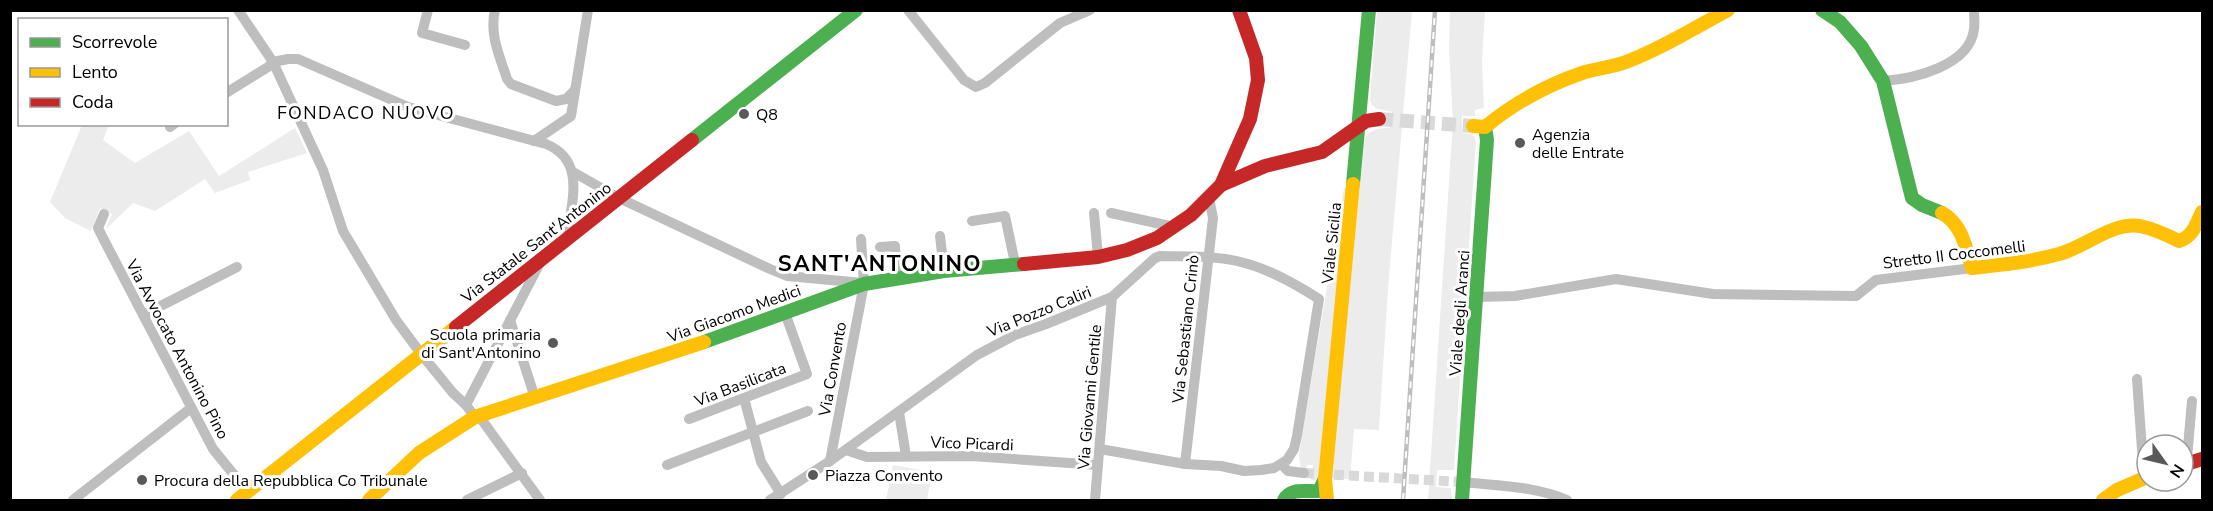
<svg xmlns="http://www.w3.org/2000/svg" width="2213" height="511" font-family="'Nunito Sans',sans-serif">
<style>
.green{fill:#ececec}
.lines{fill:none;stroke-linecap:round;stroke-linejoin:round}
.street-tunnel{stroke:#d9d9d9;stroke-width:10;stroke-dasharray:10 5;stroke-linecap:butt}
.secondary-tunnel{stroke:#d9d9d9;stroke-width:14;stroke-dasharray:14 7;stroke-linecap:butt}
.street{stroke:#bebebe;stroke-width:10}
.fast{stroke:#4caf50;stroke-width:14}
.slow{stroke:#ffc107;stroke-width:14}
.jam{stroke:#c62828;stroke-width:14}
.rail-casing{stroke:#bebebe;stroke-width:4.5}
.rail{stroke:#fff;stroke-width:2;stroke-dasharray:7;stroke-linecap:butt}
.poi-dot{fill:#595959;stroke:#fff;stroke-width:2}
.labels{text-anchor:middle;stroke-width:6;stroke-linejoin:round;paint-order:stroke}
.poi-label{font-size:16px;fill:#000;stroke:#fff;text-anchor:start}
.street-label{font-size:16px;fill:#000;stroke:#fff}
.neighbourhood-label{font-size:18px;letter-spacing:1.5px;fill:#000;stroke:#fff}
.district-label{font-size:22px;font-weight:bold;letter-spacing:1.5px;fill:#000;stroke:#fff}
</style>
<rect width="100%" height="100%" fill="#fff"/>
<g class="green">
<path d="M1377,11H1412L1388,288L1379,430L1354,429L1350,479L1331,478L1365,138C1371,128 1379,128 1390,128L1392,112C1382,109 1372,111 1370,99Z"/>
<polygon points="1450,11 1485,11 1482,62 1484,108 1475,110 1475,116 1462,116 1462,133 1473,134 1476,141 1454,470 1437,470 1436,487 1451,488 1452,500 1428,500 1453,121 1449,49"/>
<polygon points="82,125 109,125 103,140 135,163 189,131 219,176 295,128 307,153 248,172 250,180 215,193 205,179 155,211 133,203 106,229 112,214 100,208 91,231 65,218 50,202"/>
<path d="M1344,188H1348L1318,481L1311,480L1313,465H1307L1306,469L1301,468L1299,456C1313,366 1329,277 1344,188Z"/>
<polygon points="893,465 932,472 927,500 886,500"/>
</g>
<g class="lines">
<polyline class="street-tunnel" points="1304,473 1463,482"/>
<polyline class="secondary-tunnel" points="1379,119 1473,126"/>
<g class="street">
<polyline points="238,10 273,62 323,170 343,231 396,320 422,355 453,393 466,405 475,417"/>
<polyline points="428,10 422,33 465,45"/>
<path d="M495,10C489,34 500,57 507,79L511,84L556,101L566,99L575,90"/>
<polyline points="908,10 964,80 976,87 985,83 1060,23 1090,10"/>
<path d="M273,62L288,59H298L408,107L546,144C587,161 571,202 567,238"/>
<path d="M1883,81C1913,79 1970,66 1974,29C1975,23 1974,16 1974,10"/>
<polyline points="226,93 268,67 273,62"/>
<polyline points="170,127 174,124"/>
<polyline points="534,141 571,116 588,10"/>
<polyline points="573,172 619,198 770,269 787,276 863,283"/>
<polyline points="1094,213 1098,257"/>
<polyline points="1111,213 1174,227"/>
<polyline points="104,214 98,228 104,240 213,449 248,492"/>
<polyline points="972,221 1005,216 1015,263"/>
<polyline points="940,236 944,271"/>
<polyline points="880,247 895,246 897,278"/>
<polyline points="1477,297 1515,296 1616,279 1713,294 1856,296 1876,280 1972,268"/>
<polyline points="143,315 237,267"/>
<polyline points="510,320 535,398"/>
<polyline points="2137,379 2144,478"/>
<polyline points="744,398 761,462 781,494"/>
<polyline points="466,405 541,261"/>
<polyline points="899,412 906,456"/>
<polyline points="479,416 540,500"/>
<polyline points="689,419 807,374 785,313"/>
<polyline points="846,450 867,457 972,456 1098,465"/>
<polyline points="830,461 864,284 861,239"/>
<polyline points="2188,463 2187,458 2192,401"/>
<polyline points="1185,464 1213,218 1209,198"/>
<polyline points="667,465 808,411"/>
<polyline points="1282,465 1288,471 1304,473"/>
<path d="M1463,482C1499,486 1534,486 1567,500"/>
<polyline points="73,500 191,408"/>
<polyline points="467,500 522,473"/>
<path d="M770,500L830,461L977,355L1015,335L1046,324L1112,297L1155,258L1160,256C1189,257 1219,255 1248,264C1273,271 1297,285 1319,299L1297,436L1294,449L1287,460L1274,468L1261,470L1244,471L1221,466L1185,464L1100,449"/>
<polyline points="1095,500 1112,297"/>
</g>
<g class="fast">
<polyline points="1822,10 1840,22 1861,46 1883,81 1912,198 1922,205 1942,213"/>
<polyline points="692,140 856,10"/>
<polyline points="1353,184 1369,10"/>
<polyline points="704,342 864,284 944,271 1024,264"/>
<path d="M1284,500C1291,487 1306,492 1319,491L1325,479"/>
<polyline points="1462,500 1487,140 1485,127"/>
</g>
<g class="slow">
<path d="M1473,126L1485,127C1514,103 1549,84 1585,72C1599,68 1613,67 1626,62C1661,49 1694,28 1728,10"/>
<path d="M1942,213C1962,224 1966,248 1972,268C2001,265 2030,262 2059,254C2086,247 2111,222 2140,226C2154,229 2167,235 2179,241C2193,237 2196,224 2202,212"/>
<polyline points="237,500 456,327"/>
<polyline points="369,500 419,453 475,417 704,342"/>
<polyline points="1327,500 1325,479 1353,184"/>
<polyline points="2103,500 2117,490 2147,477"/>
</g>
<g class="jam">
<polyline points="1221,185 1265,166 1322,152 1366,121 1379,119"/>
<polyline points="1024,264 1098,257 1127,250 1157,238 1191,215 1221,185 1250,119 1258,80 1256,58 1239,10"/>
<polyline points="456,327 692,140"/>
<polyline points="2183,465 2202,459"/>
</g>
<g class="rail-casing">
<polyline id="rail" points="1403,500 1435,10"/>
</g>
<use href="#rail" class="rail"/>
</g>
<g class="poi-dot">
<circle cx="744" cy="114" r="6"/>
<circle cx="1520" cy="143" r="6"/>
<circle cx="553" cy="343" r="6"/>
<circle cx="813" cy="475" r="6"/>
<circle cx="142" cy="480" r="6"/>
</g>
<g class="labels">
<g class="poi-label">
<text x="756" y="120">Q8</text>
<text x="1532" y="140">Agenzia<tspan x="1532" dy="18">delle Entrate</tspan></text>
<text x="541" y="340" text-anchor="end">Scuola primaria<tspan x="541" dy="18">di Sant'Antonino</tspan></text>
<text x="825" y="481">Piazza Convento</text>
<text x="154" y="486">Procura della Repubblica Co Tribunale</text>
</g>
<g class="street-label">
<text transform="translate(536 242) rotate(-38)" y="6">Via Statale Sant'Antonino</text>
<text transform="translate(1331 243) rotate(-84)" y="6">Viale Sicilia</text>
<text transform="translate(1954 254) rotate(-7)" y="6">Stretto II Coccomelli</text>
<text transform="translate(1039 311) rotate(-22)" y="6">Via Pozzo Caliri</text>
<text transform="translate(734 313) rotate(-20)" y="6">Via Giacomo Medici</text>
<text transform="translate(1459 313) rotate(-86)" y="6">Viale degli Aranci</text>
<text transform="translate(1185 329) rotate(-84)" y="6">Via Sebastiano Crinò</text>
<text transform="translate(178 349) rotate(62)" y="6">Via Avvocato Antonino Pino</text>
<text transform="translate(832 369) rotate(-80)" y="6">Via Convento</text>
<text transform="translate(740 384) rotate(-21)" y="6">Via Basilicata</text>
<text transform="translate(1089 397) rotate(-85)" y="6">Via Giovanni Gentile</text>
<text transform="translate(972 443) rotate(2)" y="6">Vico Picardi</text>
</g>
<g class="neighbourhood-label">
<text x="366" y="119">FONDACO NUOVO</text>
</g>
<g class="district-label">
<text x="880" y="271">SANT'ANTONINO</text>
</g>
</g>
<rect width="2213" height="511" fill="none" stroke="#000000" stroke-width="24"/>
<rect x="18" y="18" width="210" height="108" fill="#ffffff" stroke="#999999" stroke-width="1.5"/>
<rect x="30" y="38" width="30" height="9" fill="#4caf50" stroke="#999999" stroke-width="1.5"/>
<text x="72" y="48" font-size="18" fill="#000000">Scorrevole</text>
<rect x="30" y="68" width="30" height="9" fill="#ffc107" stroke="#999999" stroke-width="1.5"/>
<text x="72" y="78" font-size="18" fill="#000000">Lento</text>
<rect x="30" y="98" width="30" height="9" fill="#c62828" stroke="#999999" stroke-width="1.5"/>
<text x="72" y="108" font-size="18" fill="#000000">Coda</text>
<g transform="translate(2165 463) rotate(124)"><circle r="28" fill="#ffffff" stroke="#999999" stroke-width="1.5"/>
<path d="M0-4.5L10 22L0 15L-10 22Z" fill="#595959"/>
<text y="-9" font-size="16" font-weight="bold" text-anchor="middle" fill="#000000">N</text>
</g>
</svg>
